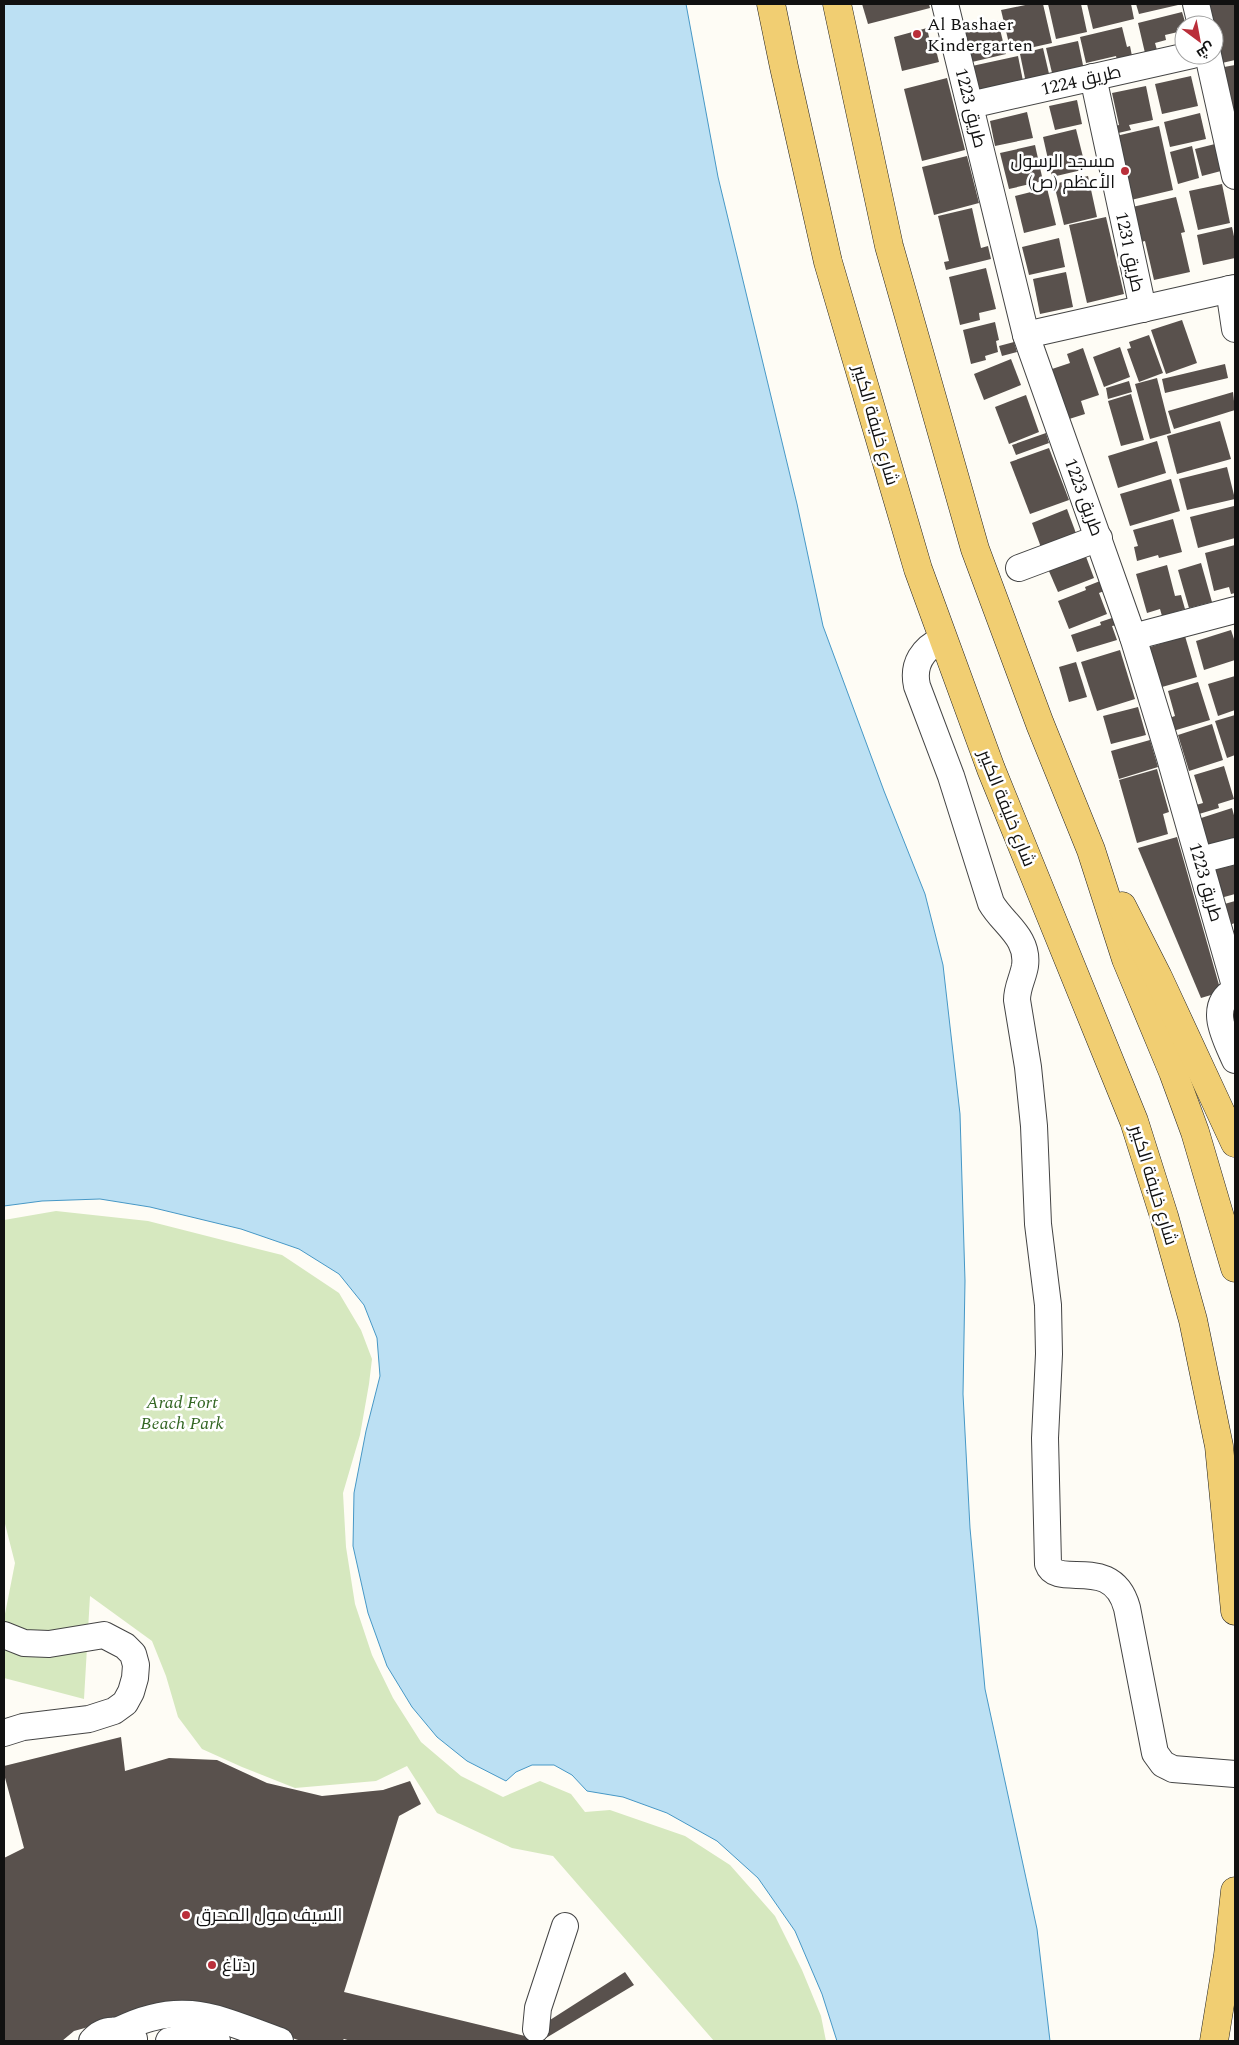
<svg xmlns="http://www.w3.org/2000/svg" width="1239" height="2045" font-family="Spectral,Cairo,serif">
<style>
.green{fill:#d6e8bf}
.water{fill:#bce0f3;stroke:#4798c6}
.building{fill:#59514d}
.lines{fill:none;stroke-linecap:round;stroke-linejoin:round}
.minor-casing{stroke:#444;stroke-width:28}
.major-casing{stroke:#222;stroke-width:29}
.minor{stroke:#fff;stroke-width:26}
.major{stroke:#f1ce72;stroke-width:28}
.poi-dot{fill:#ba2f3a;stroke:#fff;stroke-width:2}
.labels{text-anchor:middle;stroke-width:5;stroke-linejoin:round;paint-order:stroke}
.poi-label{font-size:18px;fill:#111;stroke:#fff;text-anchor:start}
.street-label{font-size:18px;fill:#111;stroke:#fff}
.park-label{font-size:18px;font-style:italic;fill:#336623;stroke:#fff}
</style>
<rect width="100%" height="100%" fill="#fefcf5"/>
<polygon class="green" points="56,1211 148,1221 282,1255 339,1293 361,1330 372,1359 369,1384 360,1435 343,1493 346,1547 355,1604 372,1655 393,1698 421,1742 461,1776 503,1797 540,1781 571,1794 585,1812 610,1810 685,1836 730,1865 775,1916 802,1970 821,2016 826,2041 714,2041 553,1856 512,1848 437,1813 407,1766 376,1781 295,1788 242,1767 202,1749 178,1717 166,1676 152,1641 90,1596 84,1699 4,1678 4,1619 15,1563 4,1520 4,1220"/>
<polygon class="water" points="4,4 686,4 718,177 797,504 823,626 884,791 925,894 943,965 960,1114 965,1281 963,1394 970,1528 985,1689 1037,1929 1050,2041 837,2041 822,1994 795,1931 758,1878 717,1841 667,1813 623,1797 587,1791 572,1775 554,1765 532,1765 516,1772 506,1781 467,1761 437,1737 412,1707 387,1666 368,1613 353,1546 354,1493 366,1431 380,1376 377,1338 364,1305 339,1274 299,1249 241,1229 150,1207 100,1199 42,1201 4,1206"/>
<g class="building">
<polygon points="862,4 929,4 930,8 868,24"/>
<polygon points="1030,4 1043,4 1052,43 1011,52 1001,10"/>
<polygon points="1048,4 1081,4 1087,32 1056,39"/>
<polygon points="1087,4 1131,4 1134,19 1093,29"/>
<polygon points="1136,4 1178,4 1178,5 1139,14"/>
<polygon points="1209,4 1235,4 1235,60 1222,63"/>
<polygon points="1182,12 1186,25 1177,28 1178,32 1165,35 1166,40 1155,43 1157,50 1145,53 1138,23"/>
<polygon points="998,21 1006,54 972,62 964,28"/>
<polygon points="1122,27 1127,47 1130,46 1132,56 1117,60 1116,56 1086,63 1080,37"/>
<polygon points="927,28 931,46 935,46 939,62 902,71 894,37"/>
<polygon points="1078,41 1084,70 1053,77 1046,48"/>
<polygon points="1043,48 1050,78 1026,83 1020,54"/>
<polygon points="1018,56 1023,81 977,92 972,66"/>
<polygon points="1235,65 1235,112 1234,112 1224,67"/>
<polygon points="1191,76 1198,106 1162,114 1155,84"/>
<polygon points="947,78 965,150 922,161 904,89"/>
<polygon points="1146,86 1153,120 1129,125 1131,130 1114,134 1112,127 1119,125 1112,93"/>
<polygon points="1077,100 1082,124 1055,130 1049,106"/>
<polygon points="1027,112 1033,138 995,146 990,121"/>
<polygon points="1200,113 1206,139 1170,147 1164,122"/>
<polygon points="1159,126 1173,190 1131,200 1116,136"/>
<polygon points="1076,129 1086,169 1052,177 1043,137"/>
<polygon points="1215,144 1221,171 1202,176 1195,149"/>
<polygon points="1035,145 1043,181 1009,189 1000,153"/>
<polygon points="1192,146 1199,178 1178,184 1170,152"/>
<polygon points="967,156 979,203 934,215 922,167"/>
<polygon points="1088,176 1097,217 1064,225 1054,184"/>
<polygon points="1222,184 1230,223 1198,230 1189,191"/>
<polygon points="1047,188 1056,225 1024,233 1015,196"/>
<polygon points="1176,197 1185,232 1181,233 1190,272 1154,280 1145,241 1137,243 1128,208"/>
<polygon points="972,208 981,248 988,246 991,259 946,270 944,262 949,261 938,216"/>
<polygon points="1106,217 1124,294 1087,303 1069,225"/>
<polygon points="1232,227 1235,241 1235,258 1203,265 1197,235"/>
<polygon points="1059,238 1065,267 1029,275 1022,247"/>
<polygon points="986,268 996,309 979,313 980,320 960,325 949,277"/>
<polygon points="1066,272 1073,307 1040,314 1033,279"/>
<polygon points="1182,320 1197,363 1166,374 1151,330"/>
<polygon points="995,322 999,340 996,341 998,352 985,356 986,360 971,364 963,330"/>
<polygon points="1149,335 1163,373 1139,382 1127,349 1131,348 1129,342"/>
<polygon points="1014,342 1017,352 1002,356 999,346"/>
<polygon points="1120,347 1130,377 1104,387 1093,357"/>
<polygon points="1083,348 1099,395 1081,401 1085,414 1066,420 1061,404 1064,403 1052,369 1070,363 1067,354"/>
<polygon points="1011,359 1021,385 984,400 974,374"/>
<polygon points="1225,364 1228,378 1165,393 1162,379"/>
<polygon points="1157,378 1171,433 1150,439 1135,384"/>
<polygon points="1129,381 1132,392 1108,399 1106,388"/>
<polygon points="1233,392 1235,410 1174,429 1168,411"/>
<polygon points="1131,394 1144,440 1121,446 1108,401"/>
<polygon points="1026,395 1039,432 1009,444 995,407"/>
<polygon points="1220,421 1231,459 1177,474 1167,436"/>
<polygon points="1046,433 1049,443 1016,455 1012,445"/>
<polygon points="1157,441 1166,473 1118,488 1108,456"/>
<polygon points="1049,448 1069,500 1030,514 1010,462"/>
<polygon points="1227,467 1235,499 1187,510 1179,479"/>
<polygon points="1171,479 1180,511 1130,526 1120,494"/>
<polygon points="1234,506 1235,538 1198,548 1190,517"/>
<polygon points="1067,509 1077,536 1042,550 1032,523"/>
<polygon points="1173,519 1182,552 1159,558 1158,555 1137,561 1134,547 1138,546 1133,530"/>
<polygon points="1235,545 1235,593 1231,594 1229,587 1214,591 1205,553"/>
<polygon points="1085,554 1094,578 1058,592 1048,569"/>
<polygon points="1201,563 1212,602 1189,608 1178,570"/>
<polygon points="1167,565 1175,596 1181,595 1185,609 1162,616 1160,609 1147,613 1136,574"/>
<polygon points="1100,581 1104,591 1099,593 1107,614 1069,629 1058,601 1086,590 1085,587"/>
<polygon points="1115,617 1117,625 1112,626 1117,640 1077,652 1071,635 1101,625 1100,622"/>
<polygon points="1231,630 1235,642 1235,660 1204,670 1196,641"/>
<polygon points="1185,636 1197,677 1162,687 1150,647"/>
<polygon points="1120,650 1135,699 1097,711 1081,662"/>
<polygon points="1076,662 1087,697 1069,702 1059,667"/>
<polygon points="1235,676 1235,710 1218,716 1208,684"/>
<polygon points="1198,682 1210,720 1173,731 1169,718 1175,716 1168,691"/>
<polygon points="1138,707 1146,735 1111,744 1103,716"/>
<polygon points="1235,715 1235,755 1227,758 1215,721"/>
<polygon points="1212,724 1223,760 1189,771 1178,735"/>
<polygon points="1150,740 1158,767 1119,779 1111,751"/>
<polygon points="1224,766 1234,799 1218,804 1219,808 1199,814 1196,805 1203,803 1194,775"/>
<polygon points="1157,769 1169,812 1163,814 1168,834 1137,843 1119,780"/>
<polygon points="1232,808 1235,819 1235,848 1209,856 1198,819"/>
<polygon points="1177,837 1221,992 1201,998 1138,848"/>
<polygon points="1235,865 1235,894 1217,899 1210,871"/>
<polygon points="1235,901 1235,923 1226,926 1221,905"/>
<polygon points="121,1737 125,1771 169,1758 217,1760 267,1783 322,1796 383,1790 410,1781 421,1804 399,1816 344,1992 525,2036 625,1972 634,1985 541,2041 351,2041 344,2039 342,2041 301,2041 218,2013 160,2007 74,2031 62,2041 4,2041 4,1858 24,1848 4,1774 4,1766"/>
</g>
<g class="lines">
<g class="minor-casing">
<g id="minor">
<polyline points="945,4 1026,335 1133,637 1170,758 1235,986"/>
<polyline points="1196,4 1201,25"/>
<polyline points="1208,55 1235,176"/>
<polyline points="1093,77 1143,309"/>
<polyline points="970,105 1192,55"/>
<polyline points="1229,289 1235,329"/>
<polyline points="1026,335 1235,288"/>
<polyline points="1019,568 1099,538"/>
<polyline points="1133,637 1235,610"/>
<path d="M943,639C923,648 912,664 917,686L951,776L991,903C1003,924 1029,937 1025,966C1023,978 1017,987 1017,1000L1028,1067L1034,1126L1038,1224L1048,1305L1049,1354L1045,1438L1048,1564C1057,1590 1112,1553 1127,1608L1155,1753L1163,1764L1173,1769L1235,1774"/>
<polyline points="1200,860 1235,851"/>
<path d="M1235,990C1207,1006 1225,1037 1235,1060"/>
<polyline points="4,1635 24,1643 49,1644 104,1635 125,1646 133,1654 136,1665 135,1678 131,1692 125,1703 114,1711 89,1719 23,1727 4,1733"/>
<polyline points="536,2029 538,2008 565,1926"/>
<path d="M119,2030C184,1998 218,2019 280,2041"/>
<path d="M92,2041C104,2027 120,2028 134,2039"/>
<path d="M169,2041C186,2036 200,2036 217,2041"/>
</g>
</g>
<g class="major-casing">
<g id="major">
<polyline points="771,4 784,67 828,262 918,569 991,769 1134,1121 1164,1216 1193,1320 1219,1446 1235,1611"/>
<polyline points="837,4 889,246 975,549 1040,724 1091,850 1126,959 1173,1072 1195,1132 1235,1268"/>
<polyline points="1122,906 1158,977 1235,1143"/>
<polyline points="1214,2041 1228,1955 1235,1891"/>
</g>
</g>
<use href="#minor" class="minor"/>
<use href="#major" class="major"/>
</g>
<g class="poi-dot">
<circle cx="917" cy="34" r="5"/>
<circle cx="1125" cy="171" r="5"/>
<circle cx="186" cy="1915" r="5"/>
<circle cx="212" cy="1965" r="5"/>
</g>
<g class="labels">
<g class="poi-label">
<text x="927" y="30">Al Bashaer<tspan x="927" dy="21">Kindergarten</tspan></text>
<text x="1115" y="167" text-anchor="end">مسجد الرسول<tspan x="1115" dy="21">الأعظم (ص)</tspan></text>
<text x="196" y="1921">السيف مول المحرق</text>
<text x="222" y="1971">ردتاغ</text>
</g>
<g class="street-label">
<text transform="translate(1081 80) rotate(-13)" y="6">طريق 1224</text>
<text transform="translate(971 108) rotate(76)" y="6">طريق 1223</text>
<text transform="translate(1130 252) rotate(78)" y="6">طريق 1231</text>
<text transform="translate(876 425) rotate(74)" y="6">شارع خليفة الكبير</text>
<text transform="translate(1084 497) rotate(70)" y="6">طريق 1223</text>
<text transform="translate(1007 808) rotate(68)" y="6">شارع خليفة الكبير</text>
<text transform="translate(1206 882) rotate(74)" y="6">طريق 1223</text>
<text transform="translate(1154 1185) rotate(73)" y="6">شارع خليفة الكبير</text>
</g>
<g class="park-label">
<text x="182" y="1408">Arad Fort<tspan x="182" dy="21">Beach Park</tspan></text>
</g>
</g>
<rect width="1239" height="2045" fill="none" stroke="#111111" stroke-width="10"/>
<g transform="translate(1199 40) rotate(148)"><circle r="24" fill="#ffffff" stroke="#a0a0a0"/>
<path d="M0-4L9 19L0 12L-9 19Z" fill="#ba2f3a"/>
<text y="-8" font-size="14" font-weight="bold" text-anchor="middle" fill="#111111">ش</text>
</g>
</svg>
